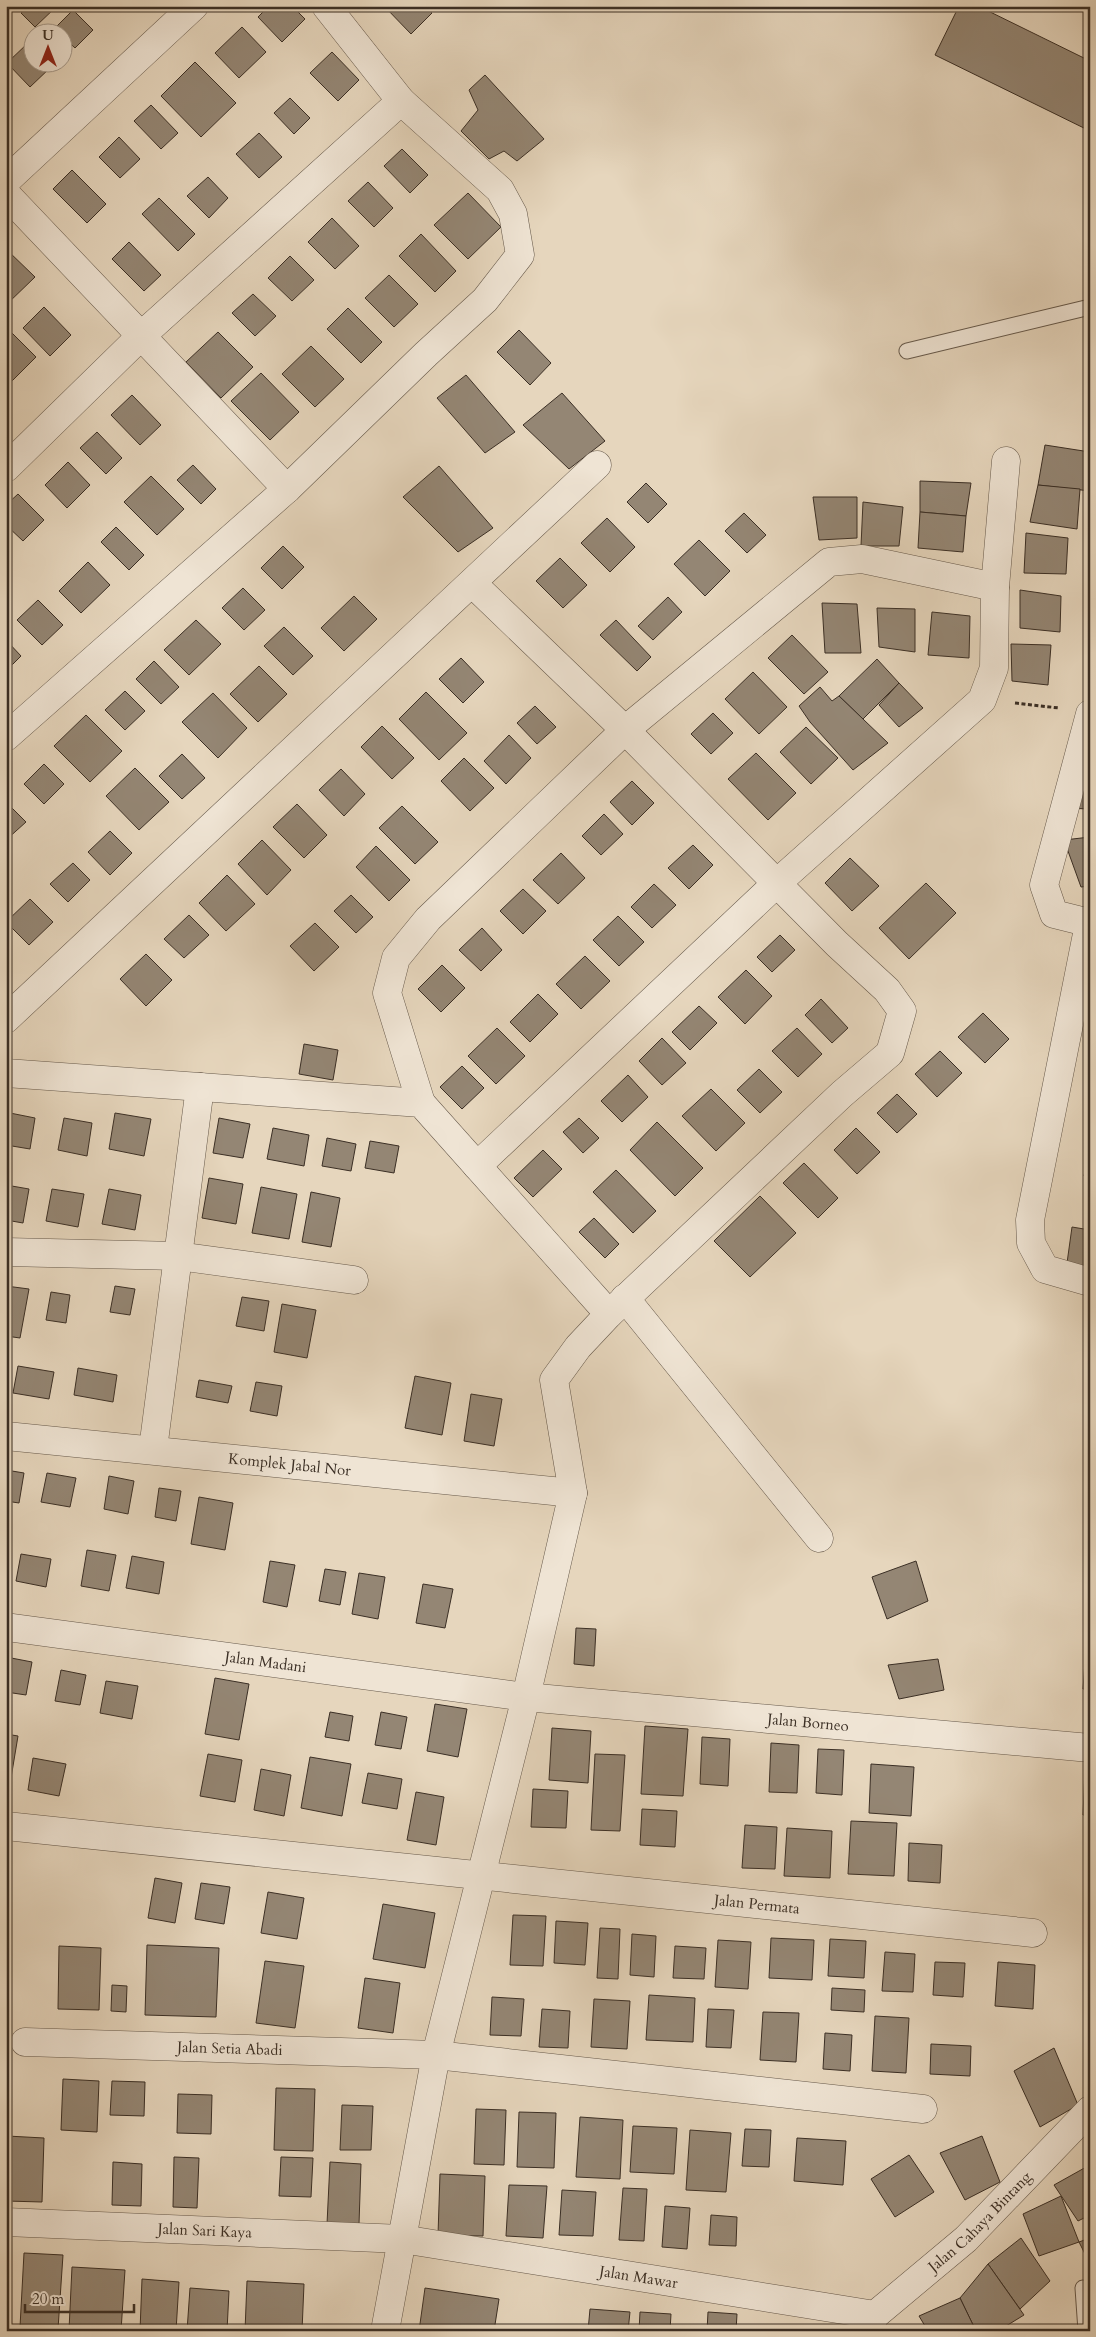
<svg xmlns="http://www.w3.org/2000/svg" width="1096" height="2337" font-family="Cardo,serif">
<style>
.building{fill:#948674;stroke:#3b2f25}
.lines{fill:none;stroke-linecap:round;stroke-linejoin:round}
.service-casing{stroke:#66594b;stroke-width:17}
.minor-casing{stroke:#66594b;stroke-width:29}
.path{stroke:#3b2f25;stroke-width:3;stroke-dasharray:4 2.5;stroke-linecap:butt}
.service{stroke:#efe4d4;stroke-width:15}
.minor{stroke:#efe4d4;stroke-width:28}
.labels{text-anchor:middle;stroke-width:4;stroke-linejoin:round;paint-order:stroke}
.street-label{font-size:15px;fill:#3b2f25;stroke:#efe4d4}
</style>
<rect width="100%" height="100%" fill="#e6d6bd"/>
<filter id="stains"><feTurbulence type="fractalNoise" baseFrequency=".004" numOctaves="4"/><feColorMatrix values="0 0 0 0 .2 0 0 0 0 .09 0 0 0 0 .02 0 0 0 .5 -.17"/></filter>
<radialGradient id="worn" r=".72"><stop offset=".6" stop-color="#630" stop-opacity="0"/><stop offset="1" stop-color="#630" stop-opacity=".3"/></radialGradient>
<g class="building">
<polygon points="29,6 57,6 35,27 21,13"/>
<polygon points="269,6 292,6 305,19 282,42 258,17"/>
<polygon points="384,6 425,6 432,13 411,34"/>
<polygon points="959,6 978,6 1090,61 1090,131 935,55"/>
<polygon points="73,10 93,30 75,48 62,36 62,32 55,28"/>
<polygon points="242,27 266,52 239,78 215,53"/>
<polygon points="29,42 32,46 32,62 49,62 52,66 30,87 7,63"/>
<polygon points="332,52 359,80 338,101 310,73"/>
<polygon points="195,62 236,103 201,137 161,96"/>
<polygon points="485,75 544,139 517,161 504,151 489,159 461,131 478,110 469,90"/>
<polygon points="290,98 310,118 294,134 274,113"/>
<polygon points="151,105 178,133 161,149 134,121"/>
<polygon points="259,133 282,157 259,178 236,154"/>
<polygon points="119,137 140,159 120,178 99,157"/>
<polygon points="402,149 428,175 410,193 384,166"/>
<polygon points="72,170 106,204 87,223 53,189"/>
<polygon points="208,177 228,198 209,218 187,196"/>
<polygon points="368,182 393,208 374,227 348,201"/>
<polygon points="468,193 501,227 468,259 434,225"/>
<polygon points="159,198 195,234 178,251 142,214"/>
<polygon points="332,218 359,246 335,269 308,242"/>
<polygon points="421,234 456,271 435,292 399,256"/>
<polygon points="129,242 161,275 144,291 112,259"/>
<polygon points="6,249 35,277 6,305"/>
<polygon points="290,256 314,280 292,301 268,278"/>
<polygon points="389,275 418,304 394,327 365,298"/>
<polygon points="253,294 276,316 255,336 232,313"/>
<polygon points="44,307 71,335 50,356 23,328"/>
<polygon points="348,308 382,342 361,363 327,329"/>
<polygon points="7,328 36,357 9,384 6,382"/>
<polygon points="519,330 551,363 530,385 497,352"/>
<polygon points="218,332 253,367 221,398 186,362"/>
<polygon points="311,346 344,379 315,407 282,374"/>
<polygon points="261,373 299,412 270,440 231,401"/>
<polygon points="466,375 515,432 485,453 437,398"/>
<polygon points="562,393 605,441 569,469 523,425"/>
<polygon points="132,395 161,425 140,445 111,415"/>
<polygon points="97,432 122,458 106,474 80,448"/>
<polygon points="1045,445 1090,452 1090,491 1038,485"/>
<polygon points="68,462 90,485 67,508 45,485"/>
<polygon points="193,465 216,489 201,504 177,480"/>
<polygon points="439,466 493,528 458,552 403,497"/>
<polygon points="151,476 184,509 157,535 124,502"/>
<polygon points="920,481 971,483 966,516 920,512"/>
<polygon points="646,483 667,504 648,523 627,502"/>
<polygon points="1038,485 1080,489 1077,529 1030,522"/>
<polygon points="18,494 44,520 23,541 6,525 6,505"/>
<polygon points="813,497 857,497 857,538 819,540"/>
<polygon points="863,502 903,507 899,546 861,546"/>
<polygon points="920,512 966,516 963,552 918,548"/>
<polygon points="744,513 766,535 747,553 725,531"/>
<polygon points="607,518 635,547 610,572 581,543"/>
<polygon points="116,527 144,555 129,570 101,542"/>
<polygon points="1026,533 1068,538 1066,574 1024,573"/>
<polygon points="699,540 730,571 705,596 674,564"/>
<polygon points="283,546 304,567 282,589 261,568"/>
<polygon points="560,558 587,585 563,608 536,581"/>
<polygon points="88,562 110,585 81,613 59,591"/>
<polygon points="243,588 265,610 244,630 222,608"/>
<polygon points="1020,590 1061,596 1060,632 1020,628"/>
<polygon points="354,596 377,619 344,651 321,628"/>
<polygon points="668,597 682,612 653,640 638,626"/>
<polygon points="38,600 63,625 42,645 17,620"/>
<polygon points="822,603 857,604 861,653 825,653"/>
<polygon points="877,608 915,609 915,652 879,647"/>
<polygon points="932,612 970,616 969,658 928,655"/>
<polygon points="196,620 221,644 189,675 164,650"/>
<polygon points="616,620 651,657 637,671 600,635"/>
<polygon points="284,627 313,656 293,675 264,646"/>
<polygon points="792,635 828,672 804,694 768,658"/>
<polygon points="6,640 21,656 6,671"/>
<polygon points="1011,644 1051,645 1048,685 1012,681"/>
<polygon points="461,658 484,682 463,703 439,679"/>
<polygon points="877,659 899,683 863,719 839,696"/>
<polygon points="154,661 179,687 161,704 136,679"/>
<polygon points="259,666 287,694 258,722 230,694"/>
<polygon points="753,672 787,707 759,734 725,699"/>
<polygon points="899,683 923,708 899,727 879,705"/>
<polygon points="820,687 832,701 839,696 888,743 853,770 810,722 799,706"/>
<polygon points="125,691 145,711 125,730 105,710"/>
<polygon points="426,692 467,733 439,760 399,719"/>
<polygon points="213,693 247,728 218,758 182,722"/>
<polygon points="535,706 556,727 537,744 517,723"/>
<polygon points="713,713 733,733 711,754 691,734"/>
<polygon points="86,715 122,751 90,782 54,746"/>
<polygon points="382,726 414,758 392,779 361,747"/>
<polygon points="806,727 838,758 811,784 780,752"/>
<polygon points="509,735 531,758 506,784 484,761"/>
<polygon points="756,753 796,793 768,820 728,779"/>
<polygon points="182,754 205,778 182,799 159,776"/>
<polygon points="464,758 494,788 470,811 441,781"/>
<polygon points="44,764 64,784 44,804 24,784"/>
<polygon points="135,768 169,802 139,830 106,796"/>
<polygon points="341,769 365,794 344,816 319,790"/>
<polygon points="1074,772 1090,773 1090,809 1064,808"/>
<polygon points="632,781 654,803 632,825 610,802"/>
<polygon points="6,802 26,822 6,840"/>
<polygon points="297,804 327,835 304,858 273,827"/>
<polygon points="402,806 438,842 415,864 379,828"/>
<polygon points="604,814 623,834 601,855 582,836"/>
<polygon points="110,831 132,853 110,875 88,852"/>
<polygon points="1090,837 1090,886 1081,887 1064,840"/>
<polygon points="262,840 291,870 267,895 238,864"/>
<polygon points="693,845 713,865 689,889 668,868"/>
<polygon points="376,846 410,880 389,901 356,867"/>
<polygon points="561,853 585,878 558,904 533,880"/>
<polygon points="850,858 879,886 852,911 825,883"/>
<polygon points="73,863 90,880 68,902 50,884"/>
<polygon points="227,875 255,904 226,931 199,903"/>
<polygon points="926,883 956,913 909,959 879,928"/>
<polygon points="654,884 676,905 652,928 631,907"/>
<polygon points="523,889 546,911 523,934 500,911"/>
<polygon points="351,895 373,917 356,933 334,911"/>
<polygon points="30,899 53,922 29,945 6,922"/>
<polygon points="189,915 209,935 184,958 164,939"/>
<polygon points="618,916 644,942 619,966 593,940"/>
<polygon points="315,923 339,947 314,971 290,946"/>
<polygon points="482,928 502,950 481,971 459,950"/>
<polygon points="780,935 795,950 772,972 757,957"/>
<polygon points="146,954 172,980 146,1006 120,979"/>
<polygon points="585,956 610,981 581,1009 556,984"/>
<polygon points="442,965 465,988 441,1012 418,989"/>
<polygon points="746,970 772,996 745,1024 718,997"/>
<polygon points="538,994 558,1014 530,1042 510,1022"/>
<polygon points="821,999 848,1028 832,1043 805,1015"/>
<polygon points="699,1006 717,1023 690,1050 672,1032"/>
<polygon points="983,1013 1009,1039 985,1063 958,1037"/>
<polygon points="497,1028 525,1056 496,1084 468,1056"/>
<polygon points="797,1028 822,1054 798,1077 772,1051"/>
<polygon points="662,1038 686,1063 662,1085 639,1061"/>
<polygon points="304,1044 338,1050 333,1080 299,1074"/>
<polygon points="940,1051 962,1073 937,1097 915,1074"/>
<polygon points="462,1066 484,1088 462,1109 440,1087"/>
<polygon points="759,1069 782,1092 760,1113 737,1090"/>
<polygon points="628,1075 648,1097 622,1122 601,1101"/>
<polygon points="711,1089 745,1123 716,1151 682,1116"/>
<polygon points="897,1094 917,1114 897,1133 877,1113"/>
<polygon points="10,1113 35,1118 30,1149 6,1145"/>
<polygon points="115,1113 151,1119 144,1156 109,1149"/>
<polygon points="64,1118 92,1123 87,1156 58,1150"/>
<polygon points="219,1118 250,1124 243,1158 213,1153"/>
<polygon points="579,1118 599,1138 583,1153 563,1132"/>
<polygon points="657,1122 703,1168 675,1196 630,1150"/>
<polygon points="273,1128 309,1135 304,1166 267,1159"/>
<polygon points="856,1128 880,1152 857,1174 834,1150"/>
<polygon points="327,1138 356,1144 351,1171 322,1166"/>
<polygon points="370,1141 399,1146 394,1173 365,1168"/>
<polygon points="1090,1145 1090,1177 1084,1176"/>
<polygon points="543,1150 562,1169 533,1197 514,1178"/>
<polygon points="804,1163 838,1198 818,1218 783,1183"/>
<polygon points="616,1170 656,1211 633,1233 593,1192"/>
<polygon points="209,1178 243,1184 236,1224 202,1218"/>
<polygon points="6,1185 29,1189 23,1223 6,1220"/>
<polygon points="261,1187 297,1194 289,1239 252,1233"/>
<polygon points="52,1189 84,1194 78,1227 46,1221"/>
<polygon points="109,1189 141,1195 135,1230 102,1224"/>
<polygon points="311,1192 340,1198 331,1247 302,1242"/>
<polygon points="760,1196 796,1233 750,1277 714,1241"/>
<polygon points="594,1218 619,1244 605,1258 579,1232"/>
<polygon points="1072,1227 1090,1230 1090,1267 1067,1263"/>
<polygon points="6,1286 29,1289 20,1338 6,1336"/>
<polygon points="115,1286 135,1289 130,1315 110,1312"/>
<polygon points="51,1292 70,1295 66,1323 46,1320"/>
<polygon points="242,1297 269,1301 264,1331 236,1326"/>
<polygon points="282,1304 316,1310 307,1358 274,1352"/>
<polygon points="18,1366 54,1372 49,1399 13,1393"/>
<polygon points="78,1368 117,1375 113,1402 74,1395"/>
<polygon points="415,1376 451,1383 442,1435 405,1428"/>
<polygon points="199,1380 232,1386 228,1403 196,1397"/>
<polygon points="256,1382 282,1386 277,1416 250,1411"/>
<polygon points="471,1394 502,1399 494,1446 464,1441"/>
<polygon points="6,1470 24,1473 19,1503 6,1501"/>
<polygon points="47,1473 76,1478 70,1507 41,1502"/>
<polygon points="109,1476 134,1481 128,1514 104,1509"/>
<polygon points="159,1488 181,1491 176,1521 155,1517"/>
<polygon points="199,1497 233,1503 225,1550 191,1544"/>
<polygon points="87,1550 116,1555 109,1591 81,1586"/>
<polygon points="21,1554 51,1559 46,1587 16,1581"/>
<polygon points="132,1556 164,1562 159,1594 126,1588"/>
<polygon points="270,1561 295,1565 287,1607 263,1602"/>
<polygon points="916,1561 928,1601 887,1619 872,1577"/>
<polygon points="325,1569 346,1572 340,1605 319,1601"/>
<polygon points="359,1573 385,1577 378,1619 352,1614"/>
<polygon points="423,1584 453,1589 445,1628 416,1623"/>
<polygon points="576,1628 596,1629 594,1666 574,1664"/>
<polygon points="1086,1648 1090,1649 1090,1689 1083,1689"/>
<polygon points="6,1657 32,1662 26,1695 6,1692"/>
<polygon points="938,1659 944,1690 899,1699 888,1665"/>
<polygon points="61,1670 86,1675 80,1705 55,1701"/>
<polygon points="215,1678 249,1684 239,1740 205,1734"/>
<polygon points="106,1681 138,1686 132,1719 100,1713"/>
<polygon points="435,1704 467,1709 458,1757 427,1751"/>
<polygon points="330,1712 353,1716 349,1741 325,1737"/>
<polygon points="381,1712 407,1717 401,1749 375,1745"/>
<polygon points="645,1726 688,1729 683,1796 641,1794"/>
<polygon points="552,1728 591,1731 588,1783 549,1780"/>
<polygon points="6,1734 18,1736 9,1790 6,1789"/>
<polygon points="702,1737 730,1739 728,1786 700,1784"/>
<polygon points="771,1743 799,1745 797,1793 769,1792"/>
<polygon points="818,1749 844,1750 842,1795 816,1793"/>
<polygon points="208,1754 242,1760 235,1802 200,1796"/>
<polygon points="595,1754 625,1755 620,1831 591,1830"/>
<polygon points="310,1757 351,1764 342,1816 301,1808"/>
<polygon points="33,1758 66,1764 59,1796 28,1790"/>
<polygon points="871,1764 914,1767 911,1816 869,1813"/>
<polygon points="1085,1768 1090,1768 1090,1815 1083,1815"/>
<polygon points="261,1769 291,1775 284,1816 254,1810"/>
<polygon points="368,1773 402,1779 397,1809 362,1803"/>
<polygon points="533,1789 568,1791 566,1828 531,1827"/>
<polygon points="416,1792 444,1797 436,1845 407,1840"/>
<polygon points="642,1809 677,1811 675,1847 640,1845"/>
<polygon points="851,1821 897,1823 894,1876 848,1874"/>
<polygon points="745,1825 777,1827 775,1869 742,1868"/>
<polygon points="787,1828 832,1831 830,1878 784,1876"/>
<polygon points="909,1843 942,1845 940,1883 908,1881"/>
<polygon points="155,1878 182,1883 175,1923 148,1918"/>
<polygon points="201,1883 230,1887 224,1924 195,1919"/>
<polygon points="268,1892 304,1898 297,1939 261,1933"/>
<polygon points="383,1904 435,1913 425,1968 373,1959"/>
<polygon points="513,1915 546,1916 543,1966 510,1965"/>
<polygon points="556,1921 588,1923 585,1965 554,1963"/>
<polygon points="600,1928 620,1929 618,1979 597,1978"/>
<polygon points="632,1934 656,1936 654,1977 630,1975"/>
<polygon points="771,1938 814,1940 812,1980 769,1978"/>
<polygon points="830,1939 866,1941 864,1978 828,1976"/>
<polygon points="718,1940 751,1942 748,1989 715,1987"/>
<polygon points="147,1945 219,1948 216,2017 145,2015"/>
<polygon points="59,1946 101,1948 99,2010 58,2009"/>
<polygon points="675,1946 706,1948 704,1979 673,1978"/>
<polygon points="885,1952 915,1954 913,1992 882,1991"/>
<polygon points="265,1961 304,1966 295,2028 256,2023"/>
<polygon points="935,1962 965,1963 963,1997 933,1995"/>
<polygon points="998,1962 1035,1965 1033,2009 995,2006"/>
<polygon points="365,1978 400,1983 393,2033 358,2028"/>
<polygon points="112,1985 127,1986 126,2012 111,2011"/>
<polygon points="832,1988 865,1990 864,2012 831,2010"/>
<polygon points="649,1995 695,1998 693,2042 646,2040"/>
<polygon points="492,1997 524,1999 521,2036 490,2035"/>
<polygon points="594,1999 630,2001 627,2049 591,2047"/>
<polygon points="542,2009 570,2011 568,2048 539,2047"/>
<polygon points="708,2009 734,2010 731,2048 706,2047"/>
<polygon points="763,2012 799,2013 796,2062 760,2060"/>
<polygon points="875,2016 909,2018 906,2073 872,2071"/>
<polygon points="825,2033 852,2035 850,2071 823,2069"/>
<polygon points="931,2044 971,2046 970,2076 930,2074"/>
<polygon points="1054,2048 1078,2105 1040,2127 1014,2071"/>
<polygon points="63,2079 99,2081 97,2132 61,2130"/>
<polygon points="112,2081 145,2082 144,2116 110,2115"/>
<polygon points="276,2088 315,2089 313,2151 274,2150"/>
<polygon points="178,2094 212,2095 211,2134 177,2133"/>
<polygon points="342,2105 373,2106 371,2150 340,2150"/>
<polygon points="476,2109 506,2110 504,2165 474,2164"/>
<polygon points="519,2112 556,2113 554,2168 517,2167"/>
<polygon points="580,2117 623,2120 620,2179 576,2177"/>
<polygon points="633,2126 677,2128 674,2174 630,2172"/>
<polygon points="745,2129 771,2130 769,2167 742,2166"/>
<polygon points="690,2130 731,2133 726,2192 686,2190"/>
<polygon points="7,2136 44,2138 42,2202 6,2201"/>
<polygon points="982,2136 1000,2182 965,2200 940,2153"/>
<polygon points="797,2138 846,2141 843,2185 794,2181"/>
<polygon points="909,2155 934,2192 895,2217 871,2179"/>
<polygon points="174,2157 199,2158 197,2208 173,2207"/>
<polygon points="281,2157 313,2158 311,2197 279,2196"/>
<polygon points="113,2162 142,2164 141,2206 112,2205"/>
<polygon points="330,2162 361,2164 359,2224 327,2224"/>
<polygon points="1088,2166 1090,2171 1090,2215 1078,2221 1054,2185"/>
<polygon points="440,2174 485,2176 483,2236 438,2235"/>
<polygon points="509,2185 547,2186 543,2238 506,2236"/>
<polygon points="623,2188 647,2189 644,2241 619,2240"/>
<polygon points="562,2190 596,2192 593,2236 559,2235"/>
<polygon points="1061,2196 1079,2242 1039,2256 1023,2214"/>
<polygon points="665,2206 690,2208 687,2249 662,2247"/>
<polygon points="711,2215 737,2217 736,2246 709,2245"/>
<polygon points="1021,2238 1050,2281 1020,2309 988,2264"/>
<polygon points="1090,2238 1090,2264 1079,2242"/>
<polygon points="24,2253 63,2255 58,2329 20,2327"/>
<polygon points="988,2264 1024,2315 998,2331 976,2331 960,2298"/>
<polygon points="72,2267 125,2270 121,2331 69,2330"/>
<polygon points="142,2279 179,2282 176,2331 140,2331"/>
<polygon points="247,2281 304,2284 302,2331 245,2331"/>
<polygon points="190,2288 229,2291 227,2331 187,2331"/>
<polygon points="425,2288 499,2299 494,2331 419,2331"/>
<polygon points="960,2298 976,2331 928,2331 919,2316"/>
<polygon points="590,2309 630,2312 628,2331 588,2331"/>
<polygon points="640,2312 671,2314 670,2331 639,2331"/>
<polygon points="708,2312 737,2314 736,2331 707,2331"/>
</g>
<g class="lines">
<g class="service-casing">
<g id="service">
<polyline points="907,351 1090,307"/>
<polyline points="1083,2288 1086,2331"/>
</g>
</g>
<g class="minor-casing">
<g id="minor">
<polyline points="6,181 194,6"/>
<polyline points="6,194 287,489"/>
<polyline points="6,468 141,336 401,101"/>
<polyline points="995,587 1006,461"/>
<polyline points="1090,714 1044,885 1054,914 1090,923"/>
<polyline points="6,737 287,489 426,354 485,300 520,255 513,214 500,190 401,101 326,6"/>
<polyline points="1089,924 1030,1220 1031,1243 1045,1269 1090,1282"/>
<polyline points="6,1019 597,465"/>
<polyline points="6,1073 421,1103 609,1314"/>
<polyline points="421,1103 387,993 396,958 428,919 625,730 829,562 862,559 995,587 994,668 982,700 777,883 477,1166"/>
<polyline points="6,1252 178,1256 354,1280"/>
<polyline points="625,1298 819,1538"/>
<path id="s1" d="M6,1436L573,1493"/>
<polyline points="153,1449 200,1087"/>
<path id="s2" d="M6,1627L526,1697L1090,1748"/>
<path id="s3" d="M6,1826L1033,1933"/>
<path id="s4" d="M25,2042L436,2055L923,2109"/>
<path id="s5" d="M6,2222L402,2239L875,2315"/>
<polyline points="385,2331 436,2055 526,1697 573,1493 554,1380 578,1347 609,1314 842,1094 890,1053 902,1011 887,990 837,944 625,730 472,583"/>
<path id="s6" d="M868,2331L875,2315L966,2239L1090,2110"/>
</g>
</g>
<polyline class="path" points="1015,703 1059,708"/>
<use href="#service" class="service"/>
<use href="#minor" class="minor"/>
</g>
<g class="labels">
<g class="street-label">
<text dy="5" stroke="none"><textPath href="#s1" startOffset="285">Komplek Jabal Nor</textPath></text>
<text dy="5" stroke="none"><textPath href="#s2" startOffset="262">Jalan Madani</textPath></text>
<text dy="5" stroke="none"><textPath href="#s2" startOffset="808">Jalan Borneo</textPath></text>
<text dy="5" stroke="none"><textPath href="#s3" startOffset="755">Jalan Permata</textPath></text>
<text dy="5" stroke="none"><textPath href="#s4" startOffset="205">Jalan Setia Abadi</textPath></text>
<text dy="5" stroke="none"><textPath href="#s6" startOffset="158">Jalan Cahaya Bintang</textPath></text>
<text dy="5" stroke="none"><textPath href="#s5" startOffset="199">Jalan Sari Kaya</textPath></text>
<text dy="5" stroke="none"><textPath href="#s5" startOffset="636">Jalan Mawar</textPath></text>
</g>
</g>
<rect width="1096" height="2337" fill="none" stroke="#e6d6bd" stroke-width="25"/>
<rect x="8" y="8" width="1081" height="2322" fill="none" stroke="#3b2f25" stroke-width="2.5"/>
<rect x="12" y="12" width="1071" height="2312" fill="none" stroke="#3b2f25"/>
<g transform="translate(48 48)"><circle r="24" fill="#efe4d4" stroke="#a79c8e"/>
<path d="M0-4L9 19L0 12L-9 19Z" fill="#8f2418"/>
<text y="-8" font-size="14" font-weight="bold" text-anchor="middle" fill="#3b2f25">U</text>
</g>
<path d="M25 2304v8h109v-8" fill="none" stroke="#3b2f25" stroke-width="2.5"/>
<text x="32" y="2304" font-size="15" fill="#3b2f25" stroke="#efe4d4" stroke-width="4" paint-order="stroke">20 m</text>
<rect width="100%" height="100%" filter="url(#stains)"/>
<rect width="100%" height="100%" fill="url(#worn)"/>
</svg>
